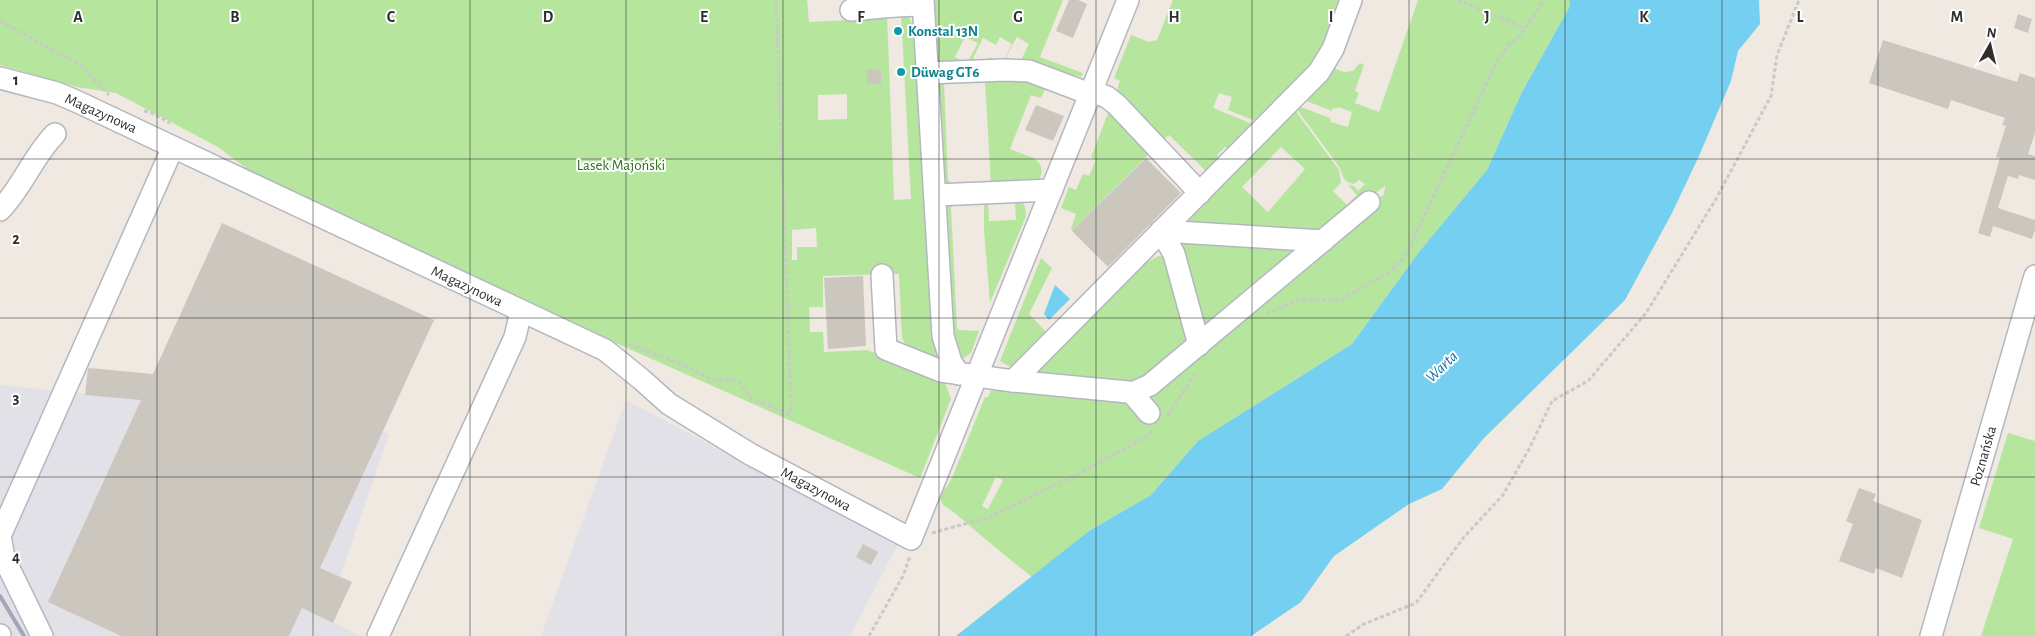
<svg xmlns="http://www.w3.org/2000/svg" width="2035" height="636" font-family="'Alegreya Sans',sans-serif">
<style>
.industrial{fill:#e3e1e8}
.green{fill:#b6e59e;fill-rule:evenodd}
.water{fill:#75cff0}
.building{fill:#cbc7bf}
.lines{fill:none;stroke-linecap:round;stroke-linejoin:round}
.minor-casing{stroke:#b4b7c1;stroke-width:24}
.path{stroke:#c9c9c9;stroke-width:3;stroke-dasharray:4 2.5;stroke-linecap:butt}
.minor{stroke:#fff;stroke-width:21}
.rail{stroke:#a3a6b8;stroke-width:4}
.grid{fill:none;stroke:#2e2e2e;stroke-width:1;stroke-opacity:0.55}
.culture-dot{fill:#0f9aa8;stroke:#fff;stroke-width:2}
.labels{text-anchor:middle;stroke-width:4;stroke-linejoin:round;paint-order:stroke}
.culture-label{font-size:15px;font-weight:bold;fill:#0d838f;stroke:#fff;text-anchor:start}
.street-label{font-size:15px;fill:#2e2e2e;stroke:#fff}
.park-label{font-size:15px;fill:#2c6e1b;stroke:#fff}
.water-label{font-size:16px;font-style:italic;fill:#0d6fa3;stroke:#fff}
.grid-label{font-size:16px;text-anchor:middle;font-weight:bold;fill:#2e2e2e;stroke:#fff;stroke-width:4;stroke-linejoin:round;paint-order:stroke}
</style>
<rect width="100%" height="100%" fill="#efe9e1"/>
<g class="industrial">
<polygon points="0,385 348,420 389,434 326,618 359,636 0,636"/>
<polygon points="626,400 898,544 850,636 541,636"/>
</g>
<g class="green">
<path d="M0,0H807L809,22L850,20L887,13L894,200L911,199L901,12L908,13L912,24L913,36H917L947,366L906,346L902,338L899,274L823,276V307H809L810,332H823L824,352L867,350L937,375L945,383L951,399L920,478L444,267L254,174L218,147L116,93L77,87L0,65ZM847,94V119L818,120V95ZM816,228L817,247H797V260H792V230Z"/>
<path d="M928,0H1063L1040,57L1083,73L1081,77L1075,75L1074,78L935,65ZM965,37L978,43L967,63L955,57ZM1000,37L1012,44L1002,64L989,57L985,65L973,58L983,38L996,45ZM1017,37L1029,44L1019,64L1006,57Z"/>
<polygon points="1173,0 1340,0 1329,48 1263,124 1228,110 1232,97 1219,93 1213,108 1260,127 1233,154 1225,147 1217,155 1224,163 1208,173 1169,135 1162,141 1120,96 1121,94 1116,93 1120,81 1114,78 1131,35 1149,42 1157,40"/>
<path d="M1418,0H1569L1570,6L1521,94L1487,170L1419,252L1352,344L1198,441L1151,495L1089,531L1032,577C1006,556 981,536 956,514C951,509 944,508 941,501C938,497 940,491 940,486L946,488L952,478L985,397H988L991,391L997,390L998,387L1121,394L1133,404L1151,424L1158,415L1142,396L1290,276L1384,194L1385,186L1316,236L1192,229L1193,222L1186,221L1292,106L1339,170L1341,183L1333,191L1347,205L1357,195L1348,185L1354,186L1358,191L1365,184L1359,180L1354,184C1344,182 1343,178 1340,168L1293,104L1330,118L1331,122L1348,127L1352,112L1338,107L1337,109L1333,108L1332,111L1299,98L1334,61L1336,69L1344,72L1353,71L1360,63L1364,65L1355,91L1359,93L1355,103L1379,112ZM1281,147L1305,169L1268,212L1242,187ZM996,477L1003,480L988,509L982,506Z"/>
<path d="M939,77L1048,82L1041,98L1031,95L1010,149C1027,157 1049,157 1039,181L991,184L985,82L944,83L948,179L951,184L938,187L936,83Z"/>
<polygon points="1109,111 1150,153 1072,231 1071,229 1076,214 1061,208 1069,187 1076,190 1083,174 1089,176 1096,160 1091,157"/>
<polygon points="984,200 988,200 989,221 1016,220 1015,200 1022,200 1025,207 1026,216 990,303 984,230"/>
<polygon points="939,203 953,204 951,208 957,328 959,330 979,331 971,353 955,364"/>
<polygon points="1187,238 1316,244 1206,332 1180,246"/>
<polygon points="1159,256 1166,257 1193,341 1140,383 1022,378 1142,258 1147,262"/>
<polygon points="1041,258 1052,268 1029,314 1048,334 1014,369 1000,361"/>
<polygon points="2008,433 2035,441 2035,636 1981,636 2013,539 1979,528"/>
</g>
<g class="water">
<polygon points="1569,0 1759,0 1760,24 1738,51 1731,81 1699,156 1672,213 1625,300 1484,438 1442,489 1409,504 1334,556 1301,602 1251,636 956,636 1089,531 1151,495 1198,441 1352,344 1419,252 1487,170 1521,94 1570,6"/>
<polygon points="1055,285 1070,299 1049,320 1044,314"/>
</g>
<g class="building">
<polygon points="1069,0 1078,0 1087,4 1073,38 1056,31"/>
<polygon points="2018,14 2032,19 2028,33 2014,28"/>
<polygon points="1883,40 2017,82 2020,73 2035,78 2035,133 2028,154 2035,156 2035,180 2019,175 2018,179 2008,176 1998,208 2035,220 2035,230 2032,239 1993,226 1990,237 1978,233 2000,158 1996,157 2006,126 2002,125 2005,118 1951,100 1948,109 1869,83"/>
<rect x="867" y="69" width="14" height="15"/>
<polygon points="1036,105 1064,116 1053,141 1025,130"/>
<polygon points="1146,158 1181,193 1108,267 1072,231"/>
<polygon points="222,223 434,320 320,568 352,582 333,623 302,608 289,636 121,636 48,602 141,400 85,395 88,369 89,368 153,374"/>
<polygon points="863,276 866,346 828,349 824,278"/>
<polygon points="1859,488 1876,494 1873,501 1922,520 1902,578 1876,568 1874,574 1839,561 1853,524 1846,521"/>
<polygon points="863,544 878,552 871,565 856,557"/>
</g>
<g class="lines">
<g class="minor-casing">
<g id="minor">
<polyline points="923,0 943,336 951,362 959,374"/>
<path d="M851,10C875,8 899,5 923,5"/>
<polyline points="928,73 1004,70 1029,71 1090,94"/>
<polyline points="0,78 57,93 78,102 173,147 605,350 641,379 669,404 750,454 911,539 1128,0"/>
<polyline points="1092,91 1107,97 1117,105 1200,193"/>
<polyline points="935,195 1052,190"/>
<path d="M0,210C22,188 33,156 55,134"/>
<polyline points="1161,231 1323,241"/>
<polyline points="1161,231 1174,254 1199,345"/>
<polyline points="882,275 886,349 941,371 1013,381 1128,392 1132,393 1149,413"/>
<polyline points="1013,381 1319,72 1333,49 1351,0"/>
<polyline points="1132,393 1150,385 1369,202"/>
<polyline points="0,635 0,636"/>
<polyline points="42,636 4,558 0,536 173,147"/>
<polyline points="378,636 515,337 521,311"/>
<polyline points="1931,636 2035,276"/>
</g>
</g>
<g class="path">
<polyline points="1458,0 1525,28"/>
<polyline points="0,21 80,65 109,95"/>
<polyline points="144,111 150,112 170,123"/>
<polyline points="1266,314 1299,300 1341,300 1389,272 1405,257 1497,61 1508,46 1520,36 1544,0"/>
<polyline points="629,344 686,366 710,379 733,380 739,382 752,399 789,414 791,409 776,0"/>
<polyline points="1168,415 1195,374"/>
<polyline points="932,533 990,517 1076,475 1146,437 1152,431"/>
<polyline points="869,636 903,576 910,556"/>
<polyline points="1346,636 1364,624 1416,603 1464,537 1503,495 1529,449 1552,401 1588,381 1646,313 1716,199 1771,96 1777,55 1799,0"/>
</g>
<use href="#minor" class="minor"/>
<polyline class="rail" points="0,596 24,636"/>
</g>
<path class="grid" d="M157,0V636M313,0V636M470,0V636M626,0V636M783,0V636M939,0V636M1096,0V636M1252,0V636M1409,0V636M1565,0V636M1722,0V636M1878,0V636M0,159H2035M0,318H2035M0,477H2035"/>
<g class="culture-dot">
<circle cx="898" cy="31" r="5"/>
<circle cx="901" cy="72" r="5"/>
</g>
<g class="labels">
<g class="culture-label">
<text x="908" y="36">Konstal 13N</text>
<text x="911" y="77">Düwag GT6</text>
</g>
<g class="street-label">
<text transform="translate(101 113) rotate(24)" y="5">Magazynowa</text>
<text transform="translate(467 286) rotate(25)" y="5">Magazynowa</text>
<text transform="translate(1983 456) rotate(-74)" y="5">Poznańska</text>
<text transform="translate(816 489) rotate(28)" y="5">Magazynowa</text>
</g>
<g class="park-label">
<text x="621" y="170">Lasek Majoński</text>
</g>
<g class="water-label">
<text transform="translate(1441 366) rotate(-44)" y="6">Warta</text>
</g>
</g>
<g class="grid-label">
<text x="78" y="22">A</text>
<text x="235" y="22">B</text>
<text x="391" y="22">C</text>
<text x="548" y="22">D</text>
<text x="704" y="22">E</text>
<text x="861" y="22">F</text>
<text x="1018" y="22">G</text>
<text x="1174" y="22">H</text>
<text x="1331" y="22">I</text>
<text x="1487" y="22">J</text>
<text x="1644" y="22">K</text>
<text x="1800" y="22">L</text>
<text x="1957" y="22">M</text>
<text x="16" y="85">1</text>
<text x="16" y="244">2</text>
<text x="16" y="403">3</text>
<text x="16" y="562">4</text>
</g>
<g transform="translate(1990 45) rotate(8)" stroke="#ffffff" stroke-width="4" paint-order="stroke">
<path d="M0-4L9 19L0 12L-9 19Z" fill="#2e2e2e"/>
<text y="-8" font-size="14" font-weight="bold" text-anchor="middle" fill="#2e2e2e">N</text>
</g>
</svg>
